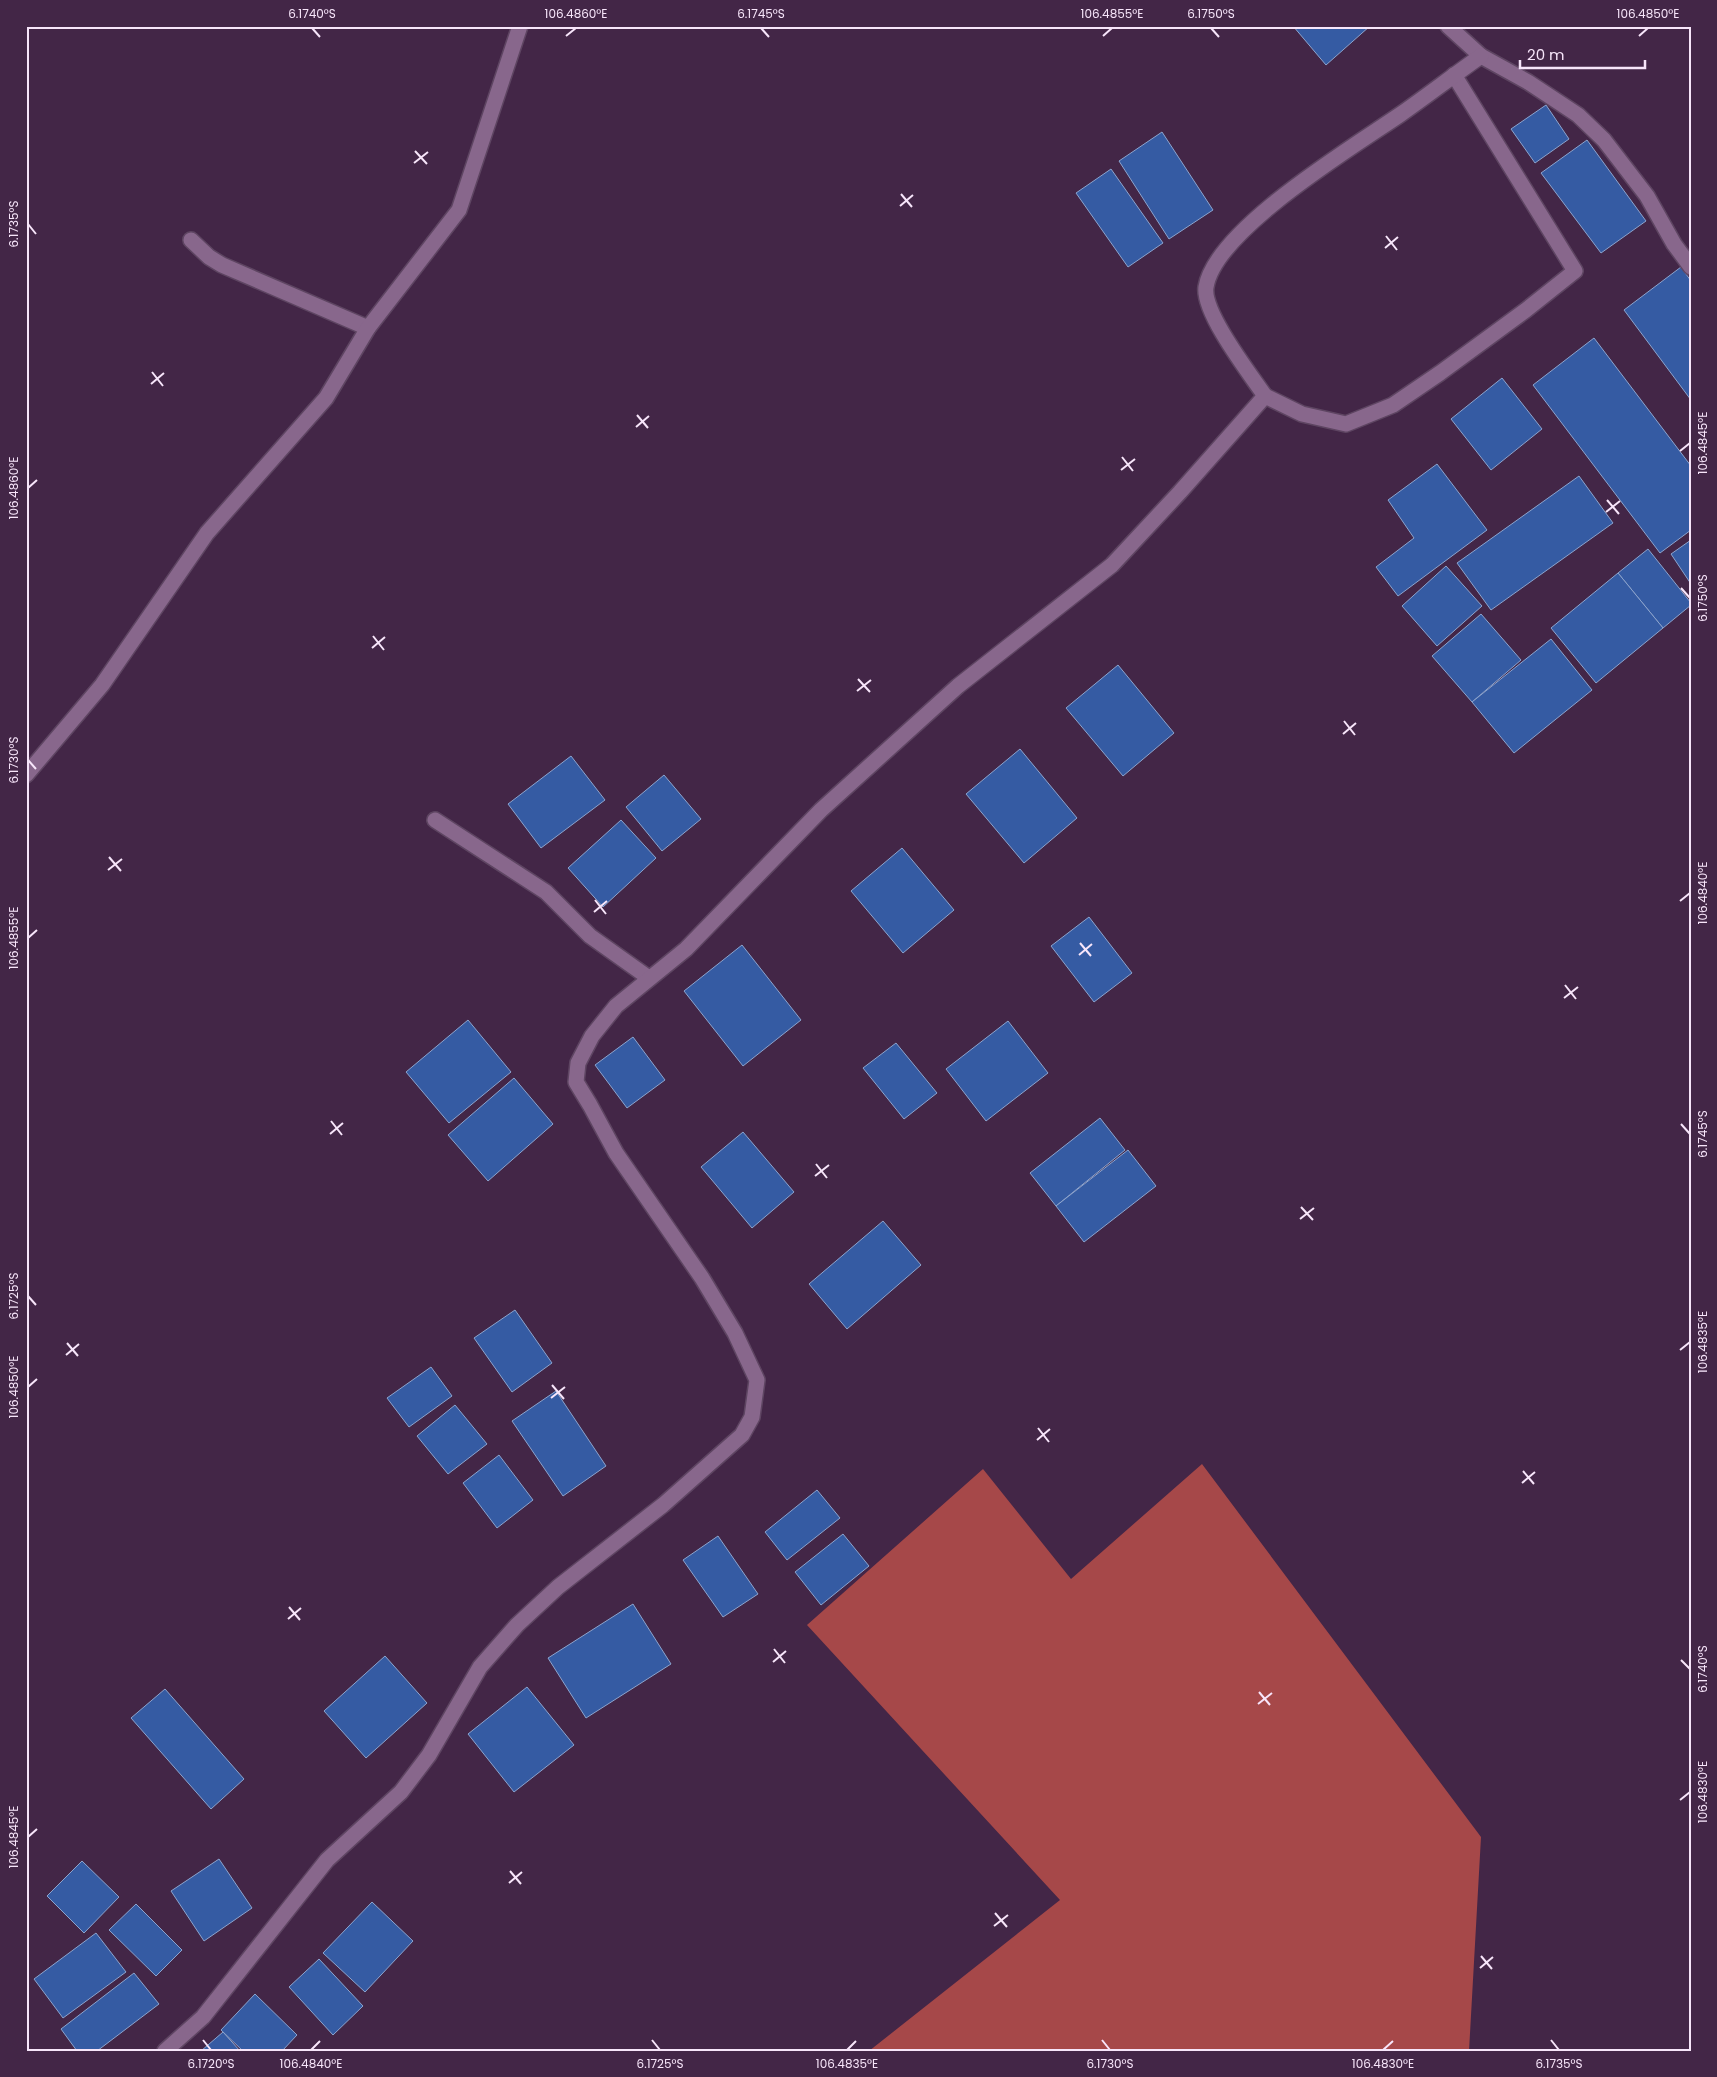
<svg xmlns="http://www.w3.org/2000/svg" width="1717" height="2077" font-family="Poppins,sans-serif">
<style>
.forest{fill:#a64849}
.building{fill:#355ba3;stroke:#8ca4ce}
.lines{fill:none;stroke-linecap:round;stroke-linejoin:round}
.lane-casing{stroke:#5e4562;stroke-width:18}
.street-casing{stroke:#5e4562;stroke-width:18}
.lane{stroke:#88678c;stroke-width:15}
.street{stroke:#88678c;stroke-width:15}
.ticks{fill:none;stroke:#f7e5fa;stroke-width:2}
.neatline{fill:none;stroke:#f7e5fa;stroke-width:2}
.ticks-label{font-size:12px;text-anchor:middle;fill:#f7e5fa}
</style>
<rect width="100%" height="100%" fill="#432647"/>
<polygon class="forest" points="1202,1464 1481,1837 1469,2051 869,2051 1060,1900 807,1625 983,1469 1071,1579"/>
<g class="building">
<polygon points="1293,26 1370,26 1326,65"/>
<polygon points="1546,105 1569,139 1535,163 1511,129"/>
<polygon points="1162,132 1213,210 1169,239 1119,161"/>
<polygon points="1587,140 1646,221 1601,253 1541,173"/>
<polygon points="1111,169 1163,243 1128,267 1076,193"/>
<polygon points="1681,267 1691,281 1691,400 1624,310"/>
<polygon points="1594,338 1691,466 1691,530 1660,553 1533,385"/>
<polygon points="1502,378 1542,429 1491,470 1451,419"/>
<polygon points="1437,464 1487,530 1398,596 1376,567 1414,538 1388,500"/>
<polygon points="1579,476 1613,523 1491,610 1457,563"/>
<polygon points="1691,540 1691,584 1671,554"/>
<polygon points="1648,549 1691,603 1691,605 1663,628 1618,573"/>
<polygon points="1446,566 1482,606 1437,646 1402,606"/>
<polygon points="1618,573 1663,628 1596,683 1551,628"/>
<polygon points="1481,614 1521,660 1472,702 1432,656"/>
<polygon points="1551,639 1592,690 1514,753 1472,702"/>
<polygon points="1118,665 1174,733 1123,776 1066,708"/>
<polygon points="1020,749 1077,818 1024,863 966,794"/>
<polygon points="571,756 605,800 541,848 508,804"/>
<polygon points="664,775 701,819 662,851 626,807"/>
<polygon points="621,820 656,858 603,907 568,868"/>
<polygon points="902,848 954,910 903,953 851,891"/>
<polygon points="1089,917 1132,973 1094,1002 1051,946"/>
<polygon points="742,945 801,1020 743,1066 684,991"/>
<polygon points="468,1020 511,1072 449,1123 406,1072"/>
<polygon points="1008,1021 1048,1073 986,1121 946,1069"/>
<polygon points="633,1037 665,1080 627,1108 595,1065"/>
<polygon points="896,1043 937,1093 904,1119 863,1068"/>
<polygon points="514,1078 553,1124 488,1181 448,1135"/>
<polygon points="1100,1118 1125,1150 1056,1206 1030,1173"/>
<polygon points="743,1132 794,1192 752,1228 701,1167"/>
<polygon points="1128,1150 1156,1186 1084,1242 1056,1206"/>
<polygon points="883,1221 921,1265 847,1329 809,1284"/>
<polygon points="515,1310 552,1363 512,1392 474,1338"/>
<polygon points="431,1367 452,1396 409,1427 387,1398"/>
<polygon points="556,1391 606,1466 563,1496 512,1421"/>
<polygon points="455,1405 487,1444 448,1474 417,1436"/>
<polygon points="499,1455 533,1500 497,1528 463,1483"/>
<polygon points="817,1490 840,1518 787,1560 765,1532"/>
<polygon points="843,1534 869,1566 821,1605 795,1572"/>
<polygon points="718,1536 758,1594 723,1617 683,1560"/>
<polygon points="633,1604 671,1664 586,1718 548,1658"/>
<polygon points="385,1656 427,1703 366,1758 324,1711"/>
<polygon points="527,1687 574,1745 514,1792 468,1734"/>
<polygon points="165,1689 244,1779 211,1809 131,1718"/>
<polygon points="219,1859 252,1908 204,1941 171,1891"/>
<polygon points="82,1861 119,1897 84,1933 47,1896"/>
<polygon points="372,1902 413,1941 365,1992 323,1953"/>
<polygon points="136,1904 182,1950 156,1976 109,1930"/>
<polygon points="96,1933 126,1972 63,2018 34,1979"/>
<polygon points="319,1959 363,2006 333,2035 289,1987"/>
<polygon points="134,1973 159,2004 97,2051 77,2051 61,2029"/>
<polygon points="255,1994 297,2035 282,2051 243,2051 221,2030"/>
<polygon points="223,2032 240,2051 201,2051"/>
</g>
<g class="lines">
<g class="lane-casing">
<polyline id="lane" points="1265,396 1302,414 1346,424 1393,405 1440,373 1526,310 1575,271 1454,75"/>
</g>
<g class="street-casing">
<g id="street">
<polyline points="1448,26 1481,56 1528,82 1578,115 1604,140 1647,196 1674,244 1691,267"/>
<polyline points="191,240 209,257 222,265 368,328"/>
<polyline points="26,775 102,685 207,533 326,398 368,328 459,210 520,26"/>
<polyline points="435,820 546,892 590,936 649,978"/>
<path d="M165,2051L203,2017L327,1860L401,1792L429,1755L480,1667L517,1625L558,1587L663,1505L742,1435L752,1417L757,1380L735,1333L702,1278L616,1153L590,1105L576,1082L578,1063L592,1036L616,1006L686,949L821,810L958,686L1112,565L1180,492L1265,396C1250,374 1202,312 1206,287C1215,230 1353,147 1401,114C1428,95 1454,75 1481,56"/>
</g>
</g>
<use href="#lane" class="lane"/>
<use href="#street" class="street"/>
</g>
<path class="ticks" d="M312,28L320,37M761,28L769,37M1211,28L1219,37M566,36L576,28M1103,36L1112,28M1639,36L1648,28M415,151L427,164M414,163L428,152M901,194L912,207M900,206L913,195M28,224L36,234M1386,236L1397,250M1385,248L1398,237M152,372L163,386M151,384L164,373M637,415L648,428M636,427L649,416M1680,451L1690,443M1122,457L1133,471M1121,470L1135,459M28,488L37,480M1607,500L1619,514M1606,512L1620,501M1681,588L1690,598M373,636L384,650M372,648L385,637M858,679L870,692M857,691L871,680M1344,721L1355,735M1343,734L1356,723M28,760L36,769M109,857L121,871M108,870L122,859M595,900L606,914M1680,901L1690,893M594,912L607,901M28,938L37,930M1080,943L1091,956M1079,955L1092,944M1565,985L1576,999M1564,998L1578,987M331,1121L342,1135M1681,1124L1690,1134M330,1134L343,1123M816,1164L827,1178M815,1176L829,1165M1301,1207L1313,1220M1300,1219L1314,1208M28,1296L36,1305M67,1343L78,1356M1680,1350L1690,1342M66,1355L79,1344M552,1385L564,1399M28,1387L37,1379M551,1398L565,1387M1038,1428L1049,1442M1037,1440L1050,1429M1523,1471L1534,1484M1522,1483L1535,1472M289,1607L300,1620M288,1619L301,1608M774,1649L785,1663M1681,1660L1690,1669M773,1662L786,1651M1259,1692L1270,1705M1258,1704L1272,1693M1680,1800L1690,1792M28,1837L37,1829M510,1871L521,1884M509,1883L522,1872M995,1913L1007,1927M994,1926L1008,1915M1481,1956L1492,1969M1480,1968L1493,1957M203,2040L211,2050M652,2040L660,2050M1102,2040L1110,2050M1551,2040L1559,2050M311,2050L320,2041M847,2050L856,2041M1383,2050L1393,2041"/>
<rect width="1717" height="2077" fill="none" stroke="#432647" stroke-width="55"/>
<path d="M1520 60v8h125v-8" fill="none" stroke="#f7e5fa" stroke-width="2.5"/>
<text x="1527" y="60" font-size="15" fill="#f7e5fa" stroke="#432647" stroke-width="4" paint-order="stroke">20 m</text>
<rect x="28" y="28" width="1662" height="2022" class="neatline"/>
<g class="ticks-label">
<text x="312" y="18">6.1740°S</text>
<text x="576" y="18">106.4860°E</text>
<text x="761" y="18">6.1745°S</text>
<text x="1112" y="18">106.4855°E</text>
<text x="1211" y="18">6.1750°S</text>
<text x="1648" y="18">106.4850°E</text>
<text transform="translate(14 224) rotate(-90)" y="4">6.1735°S</text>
<text transform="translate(1703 443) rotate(-90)" y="4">106.4845°E</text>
<text transform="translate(14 488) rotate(-90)" y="4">106.4860°E</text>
<text transform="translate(1703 598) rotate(-90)" y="4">6.1750°S</text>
<text transform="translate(14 760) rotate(-90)" y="4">6.1730°S</text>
<text transform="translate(1703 893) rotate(-90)" y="4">106.4840°E</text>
<text transform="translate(14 938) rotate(-90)" y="4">106.4855°E</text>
<text transform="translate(1703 1134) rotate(-90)" y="4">6.1745°S</text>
<text transform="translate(14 1296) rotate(-90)" y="4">6.1725°S</text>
<text transform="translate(1703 1342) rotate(-90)" y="4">106.4835°E</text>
<text transform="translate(14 1387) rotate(-90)" y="4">106.4850°E</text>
<text transform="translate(1703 1669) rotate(-90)" y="4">6.1740°S</text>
<text transform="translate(1703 1792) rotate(-90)" y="4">106.4830°E</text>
<text transform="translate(14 1837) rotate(-90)" y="4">106.4845°E</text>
<text x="211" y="2068">6.1720°S</text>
<text x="311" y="2068">106.4840°E</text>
<text x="660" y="2068">6.1725°S</text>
<text x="847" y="2068">106.4835°E</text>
<text x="1110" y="2068">6.1730°S</text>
<text x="1383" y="2068">106.4830°E</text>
<text x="1559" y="2068">6.1735°S</text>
</g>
</svg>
